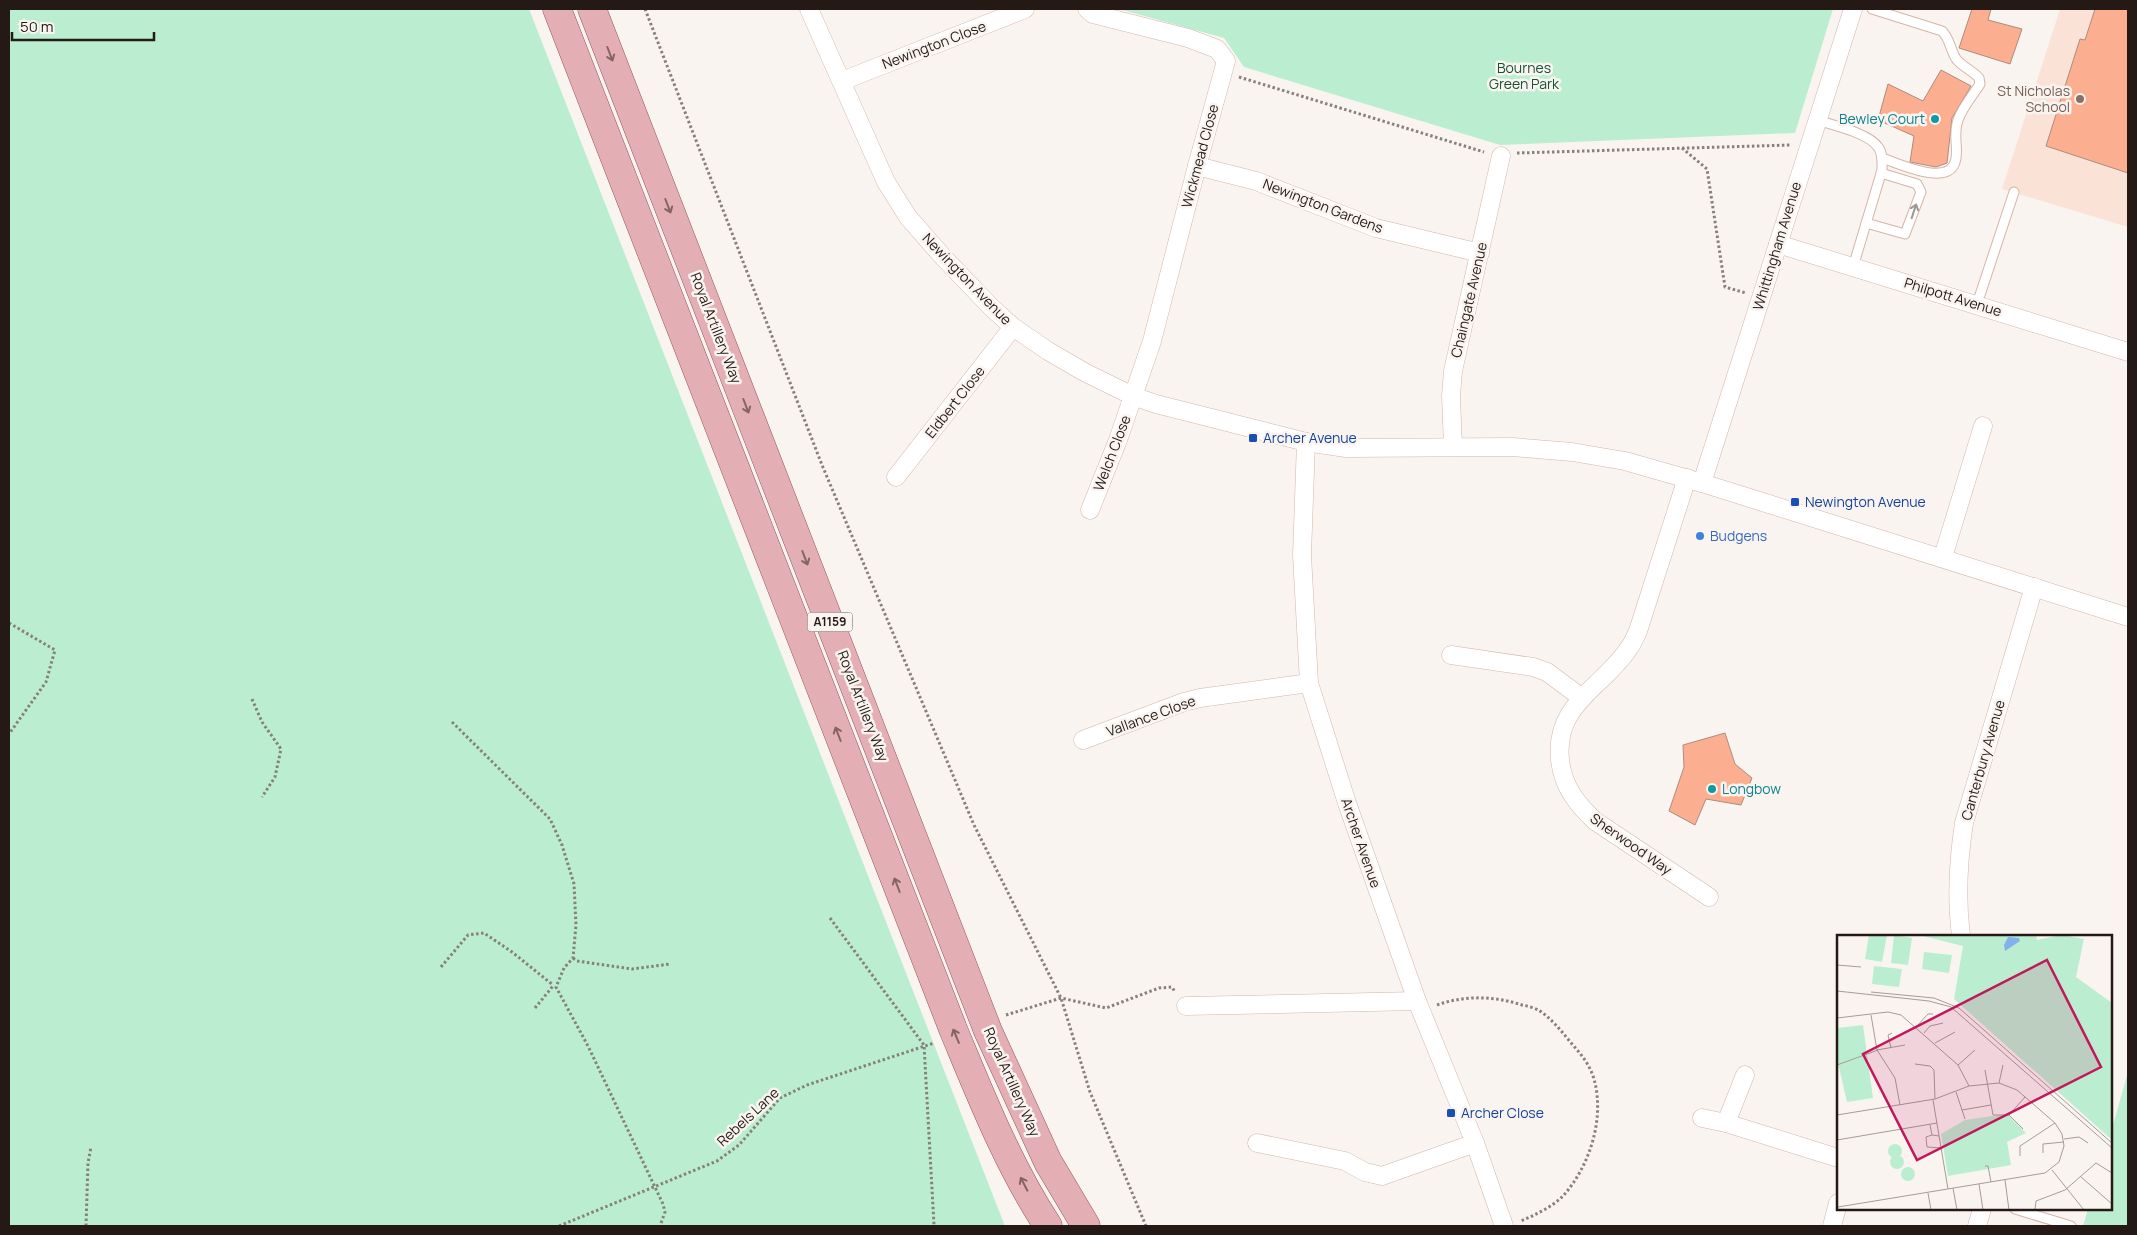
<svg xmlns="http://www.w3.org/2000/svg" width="2137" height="1235" font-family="Manrope,sans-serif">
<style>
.built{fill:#fbe2d7}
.green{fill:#bbeed1}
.building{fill:#fbaf90;stroke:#ab8c7f}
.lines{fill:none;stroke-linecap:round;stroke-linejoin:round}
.service-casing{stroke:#d5b5a6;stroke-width:11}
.minor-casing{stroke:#d5b5a6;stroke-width:19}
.primary-casing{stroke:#94585c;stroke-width:29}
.path{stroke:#88807b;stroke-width:3;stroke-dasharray:2.5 2.5;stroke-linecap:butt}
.service{stroke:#fff;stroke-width:9}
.minor{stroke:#fff;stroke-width:18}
.primary{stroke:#e3afb4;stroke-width:28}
.oneway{stroke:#846464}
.oneway2{stroke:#9c9895}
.education-dot{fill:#8d6e63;stroke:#faf4f1;stroke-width:2}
.culture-dot{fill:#0f9aa8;stroke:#faf4f1;stroke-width:2}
.transit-dot{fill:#1a4fb4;stroke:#faf4f1;stroke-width:2}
.shop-dot{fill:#3f7fe0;stroke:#faf4f1;stroke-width:2}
.labels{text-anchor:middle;stroke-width:5;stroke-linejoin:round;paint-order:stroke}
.shield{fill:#faf4f1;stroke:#645b56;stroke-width:1}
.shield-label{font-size:12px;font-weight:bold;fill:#241914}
.street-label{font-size:14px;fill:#241914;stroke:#faf4f1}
.park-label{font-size:14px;fill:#165236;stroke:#faf4f1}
.education-label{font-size:14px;fill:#785e54;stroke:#faf4f1;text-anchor:end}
.culture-label{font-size:14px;fill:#0d838f;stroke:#faf4f1;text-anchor:end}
.transit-label{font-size:14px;fill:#164399;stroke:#faf4f1;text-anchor:start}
.shop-label{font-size:14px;fill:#366cbe;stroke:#faf4f1;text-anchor:start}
.inset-road{fill:none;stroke:#a49c99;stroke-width:1}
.view{fill:#c2185b;fill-opacity:0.15;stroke:#c2185b;stroke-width:2.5}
.inset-edge{fill:none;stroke:#241914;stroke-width:2.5}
</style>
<rect width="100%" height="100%" fill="#faf4f1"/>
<polygon class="built" points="2060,9 2128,9 2128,227 2002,189"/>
<g class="green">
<polygon points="9,9 529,9 1005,1226 9,1226"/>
<polygon points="1119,9 1833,9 1795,133 1500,145 1244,67 1224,38"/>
<polygon points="2128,1072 2128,1226 2083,1226 2088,1209 2111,1209 2111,1132"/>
</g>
<g class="building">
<polygon points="1972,9 1991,9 1988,20 2022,29 2010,64 1959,48"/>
<polygon points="2095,9 2128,9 2128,173 2046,146 2080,39 2085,40"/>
<polygon points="1941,70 1971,86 1952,118 1947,163 1936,167 1910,162 1914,136 1878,120 1888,84 1923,101"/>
<polygon points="1725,733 1735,764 1752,778 1741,805 1706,799 1695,825 1669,811 1684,767 1683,745"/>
</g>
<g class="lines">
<g class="service-casing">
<g id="service">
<path d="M1872,9L1942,31C1951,40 1950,51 1957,60C1963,67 1973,71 1979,78L1980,84C1973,95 1962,108 1958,120C1953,134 1958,145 1956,158C1952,189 1900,164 1882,158"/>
<path d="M1817,120C1832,125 1869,133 1878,147C1883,153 1882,162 1882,170L1853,267"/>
<polyline points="1866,223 1905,234 1921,192 1917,184 1881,173"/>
<polyline points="1977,304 2014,192"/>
<polyline points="2015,1209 2071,1226"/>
</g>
</g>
<g class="minor-casing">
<g id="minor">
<polyline points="809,9 886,182 908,217 943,257 992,308 1013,327 1048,351 1086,373 1133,396 1156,404 1306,442 1346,448 1513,447 1572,452 1625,461 1702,483 2128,617"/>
<polyline points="1087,9 1093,14 1188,38 1217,49 1226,61 1197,166 1152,341 1118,440 1090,510"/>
<polyline points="842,81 1025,9"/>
<polyline points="1197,166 1256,181 1376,228 1480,253"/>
<polyline points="1778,244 2128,352"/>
<polyline points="1306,442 1302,555 1309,683 1347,803 1417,1001 1475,1143 1504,1226"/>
<polyline points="1453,446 1451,396 1453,371 1501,156"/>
<polyline points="896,477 1013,327"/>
<path d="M1687,478L1638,631C1635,637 1633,643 1629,648C1603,688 1554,703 1560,760C1563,787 1577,804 1595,821L1709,897"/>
<polyline points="1702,483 1853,9"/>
<polyline points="1943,557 1983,426"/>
<polyline points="1451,655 1533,667 1547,672 1582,698"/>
<polyline points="1083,740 1184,702 1200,698 1309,683"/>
<path d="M1961,936C1956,898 1958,862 1964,823L2034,587"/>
<polyline points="1186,1006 1417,1001"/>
<polyline points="1702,1118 1726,1123 1838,1158"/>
<polyline points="1726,1123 1745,1075"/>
<polyline points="1257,1143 1345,1161 1365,1172 1382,1176 1475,1143"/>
<polyline points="1832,1226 1838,1203"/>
<polyline points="1977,1226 1982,1209"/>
</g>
</g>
<g class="primary-casing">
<g id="primary">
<path d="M557,9L953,1029C981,1096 1008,1165 1048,1226"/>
<polyline points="592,9 988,1031 1048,1162 1086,1226"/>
</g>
</g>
<g class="path">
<polyline points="645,9 822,465 974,825 1061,998 1090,1092 1146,1226"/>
<polyline points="1239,77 1484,152"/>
<polyline points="1682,148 1707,169 1725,287 1746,293"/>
<polyline points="1517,153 1791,145"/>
<polyline points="9,623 55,650 46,682 9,734"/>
<polyline points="252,699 262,722 281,749 275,777 262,797"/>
<polyline points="452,722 550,819 562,845 574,884 576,925 573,958 564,968 556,987 588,1046 663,1204 665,1212 660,1226"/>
<polyline points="830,918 924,1045 934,1225"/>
<polyline points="573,958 577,961 632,969 670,964"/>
<polyline points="441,967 468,935 484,933 512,952 553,985"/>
<path d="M1437,1005C1465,995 1495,996 1522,1005C1528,1006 1535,1008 1540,1011C1553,1020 1562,1032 1572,1044C1581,1054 1590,1065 1594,1079C1605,1118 1590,1166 1563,1196C1552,1207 1535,1215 1521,1221"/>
<polyline points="535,1008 553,986"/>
<polyline points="1006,1015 1061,998 1106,1008 1159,988 1172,987 1175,992"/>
<polyline points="86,1226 88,1163 91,1147"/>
<polyline points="559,1226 717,1161 739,1145 780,1098 807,1085 934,1043"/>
</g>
<use href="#service" class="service"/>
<use href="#minor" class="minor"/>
<use href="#primary" class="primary"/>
</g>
<defs><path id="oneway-shaft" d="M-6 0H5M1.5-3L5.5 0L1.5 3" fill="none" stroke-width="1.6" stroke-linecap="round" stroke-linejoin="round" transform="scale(1.25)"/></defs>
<g class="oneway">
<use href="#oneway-shaft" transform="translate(610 54) rotate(69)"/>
<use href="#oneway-shaft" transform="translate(668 206) rotate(69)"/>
<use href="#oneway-shaft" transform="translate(746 406) rotate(69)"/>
<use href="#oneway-shaft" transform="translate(805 558) rotate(69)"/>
<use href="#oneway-shaft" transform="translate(838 734) rotate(-111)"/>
<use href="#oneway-shaft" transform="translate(897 885) rotate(-111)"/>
<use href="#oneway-shaft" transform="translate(956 1036) rotate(-113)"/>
<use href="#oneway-shaft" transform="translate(1024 1184) rotate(-117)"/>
</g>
<use class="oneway2" href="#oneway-shaft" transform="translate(1914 211) rotate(-72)"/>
<circle class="education-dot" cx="2080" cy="99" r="5"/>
<g class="culture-dot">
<circle cx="1935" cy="119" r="5"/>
<circle cx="1712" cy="789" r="5"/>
</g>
<g class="transit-dot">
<rect x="1248" y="433" width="10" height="10" rx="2.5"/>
<rect x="1790" y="497" width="10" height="10" rx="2.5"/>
<rect x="1446" y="1108" width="10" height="10" rx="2.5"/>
</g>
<circle class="shop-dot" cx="1700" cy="536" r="5"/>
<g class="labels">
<rect class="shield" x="807.5" y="612.5" width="45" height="19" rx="4"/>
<g class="shield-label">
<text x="830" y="626">A1159</text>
</g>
<g class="street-label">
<text transform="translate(934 45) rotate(-21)" y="5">Newington Close</text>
<text transform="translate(1200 156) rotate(-75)" y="5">Wickmead Close</text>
<text transform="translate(1323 206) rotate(21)" y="5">Newington Gardens</text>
<text transform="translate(1777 246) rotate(-73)" y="5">Whittingham Avenue</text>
<text transform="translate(967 279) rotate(46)" y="5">Newington Avenue</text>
<text transform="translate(1953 297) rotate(17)" y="5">Philpott Avenue</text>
<text transform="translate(1469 300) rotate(-77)" y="5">Chaingate Avenue</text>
<text transform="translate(716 328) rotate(69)" y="5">Royal Artillery Way</text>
<text transform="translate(955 402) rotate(-52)" y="5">Eldbert Close</text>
<text transform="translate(1112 453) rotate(-69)" y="5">Welch Close</text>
<text transform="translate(863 706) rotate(69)" y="5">Royal Artillery Way</text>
<text transform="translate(1151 716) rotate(-20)" y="5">Vallance Close</text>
<text transform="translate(1983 760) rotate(-74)" y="5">Canterbury Avenue</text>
<text transform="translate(1361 843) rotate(71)" y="5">Archer Avenue</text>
<text transform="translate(1631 844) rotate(35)" y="5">Sherwood Way</text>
<text transform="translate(1012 1082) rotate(66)" y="5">Royal Artillery Way</text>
<text transform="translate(748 1117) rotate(-43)" y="5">Rebels Lane</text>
</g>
<g class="park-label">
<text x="1524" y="73">Bournes<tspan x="1524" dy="16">Green Park</tspan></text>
</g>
<g class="education-label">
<text x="2070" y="96">St Nicholas<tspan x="2070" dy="16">School</tspan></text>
</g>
<g class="culture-label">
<text x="1925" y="124">Bewley Court</text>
<text x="1722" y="794" text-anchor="start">Longbow</text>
</g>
<g class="transit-label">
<text x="1263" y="443">Archer Avenue</text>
<text x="1805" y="507">Newington Avenue</text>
<text x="1461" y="1118">Archer Close</text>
</g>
<g class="shop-label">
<text x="1710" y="541">Budgens</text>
</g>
</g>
<g transform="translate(1837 935)">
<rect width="275" height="275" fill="#faf4f1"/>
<path d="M32,0H50L45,27L28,24ZM57,0L75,3L71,30L54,28ZM82,0H199L200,5L225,0L247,4L239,42L275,68V205L117,64L126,11ZM87,17L115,20L112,38L85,34ZM37,31L65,34L62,52L35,49ZM26,90L36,163L10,167L0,124V93ZM170,179L189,198L170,207L174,230L111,241L104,199L128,185ZM51 216a7 7 0 1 1 14 0a7 7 0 1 1-14 0ZM53 227a7 7 0 1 1 14 0a7 7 0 1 1-14 0ZM64 239a7 7 0 1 1 14 0a7 7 0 1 1-14 0Z" fill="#bbeed1"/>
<path d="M171,2L182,3L183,6L168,16L167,10Z" fill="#82b2ec"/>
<path class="inset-road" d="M0,30L24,32M0,56L92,66L114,72L275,213M34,57L97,63L122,73L275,208M34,80L40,115L58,143L63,170M0,83L51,77L64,80L121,130L132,151M80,91L91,79H96M87,98L93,91L106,88M98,108L118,97M54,113L51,100L55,98M40,115L68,110M78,129L93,131L97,135L98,164M0,130L41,115M121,130L138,115M148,135L156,180H172M162,148L166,130M119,157L128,184M96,165L111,254M125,175L154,170M0,180L98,164L132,151L162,148L180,155L218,188L225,199L227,211L222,227L208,238L1,272M93,190L95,200L102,201M186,194L172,180L188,162M95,200L89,202L90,212L104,213M227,204L242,202L251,208M0,205L100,188M206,218V209L227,207M183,221V211L218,188M148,231H151L154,247M215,235L247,275M244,242L275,269M168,245L172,275M142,249L146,275M116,253L120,275M91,258L94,275M198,275L199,266L228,255L259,228L275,238"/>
<path class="view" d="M210,25L264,132L80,225L26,119Z"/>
<rect width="275" height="275" class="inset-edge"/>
</g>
<rect width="2137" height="1235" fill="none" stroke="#241914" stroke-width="20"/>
<path d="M12 32v8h142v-8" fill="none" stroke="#241914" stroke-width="2.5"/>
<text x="20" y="32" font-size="15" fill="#241914" stroke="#faf4f1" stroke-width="4" paint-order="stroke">50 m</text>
</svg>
